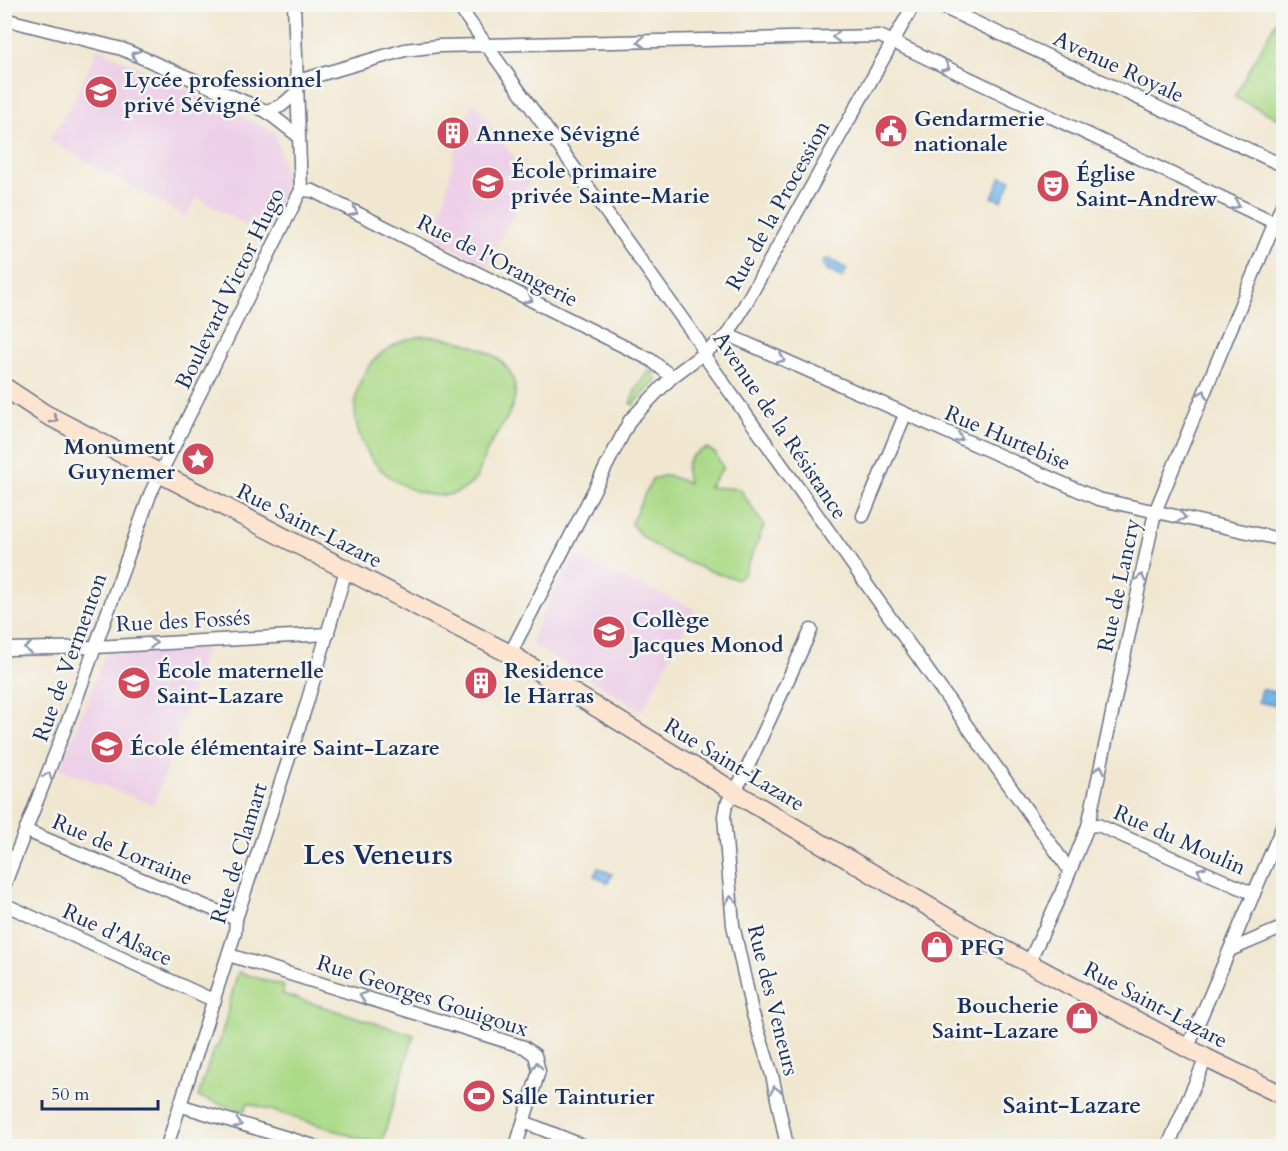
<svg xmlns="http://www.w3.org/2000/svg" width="1288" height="1151" font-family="Cardo,serif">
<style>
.built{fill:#edd0e8}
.green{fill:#abda87;stroke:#638472;stroke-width:1.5}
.water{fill:#72b6e8;stroke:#4672a3;stroke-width:1.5}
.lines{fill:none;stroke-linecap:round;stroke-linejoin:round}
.minor-casing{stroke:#666f86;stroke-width:15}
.secondary-casing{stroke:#666f86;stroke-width:21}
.minor{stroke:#fff;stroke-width:12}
.secondary{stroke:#fde4d0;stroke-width:18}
.oneway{stroke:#8d97ae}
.oneway2{stroke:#8c8a97}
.labels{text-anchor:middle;stroke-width:5;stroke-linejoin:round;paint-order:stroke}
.street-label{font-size:22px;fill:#1b2f5e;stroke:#f6f6f2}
.poi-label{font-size:22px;font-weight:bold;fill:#1b2f5e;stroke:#f6f6f2;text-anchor:start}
.neighbourhood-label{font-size:24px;font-weight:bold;fill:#1b2f5e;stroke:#f6f6f2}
.district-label{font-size:28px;font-weight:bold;fill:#1b2f5e;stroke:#f6f6f2}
</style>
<rect width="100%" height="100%" fill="#f6f6f2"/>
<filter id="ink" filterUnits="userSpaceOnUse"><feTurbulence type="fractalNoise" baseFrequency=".0167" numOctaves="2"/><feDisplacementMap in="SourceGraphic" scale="12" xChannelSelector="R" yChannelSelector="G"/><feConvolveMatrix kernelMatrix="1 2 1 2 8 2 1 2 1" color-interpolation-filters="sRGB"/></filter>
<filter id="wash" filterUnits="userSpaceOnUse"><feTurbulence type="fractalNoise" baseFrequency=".008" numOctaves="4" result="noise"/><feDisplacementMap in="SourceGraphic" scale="24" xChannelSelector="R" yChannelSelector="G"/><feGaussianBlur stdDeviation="1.35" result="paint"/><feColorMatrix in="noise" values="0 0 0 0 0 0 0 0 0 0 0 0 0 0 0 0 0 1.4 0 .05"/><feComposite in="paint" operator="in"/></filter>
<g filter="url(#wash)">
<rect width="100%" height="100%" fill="#f1e7d0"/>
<g class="built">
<polygon points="98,48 275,132 288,185 263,234 197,198 186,217 49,140 74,100"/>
<polygon points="473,100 530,181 487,265 436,239 454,154"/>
<polygon points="573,556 695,609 642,711 532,644 531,639"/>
<polygon points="206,649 154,805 60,769 104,657 108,653"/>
</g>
<g class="green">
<polygon points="1283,9 1283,121 1234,97"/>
<path d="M423,336C455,337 517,351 515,394C514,412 497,432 489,447C484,457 481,467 477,477C450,514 393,489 371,458C336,406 361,345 423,336Z"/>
<path d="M653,369L656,381L633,405L630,403C635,390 641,377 653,369Z"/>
<path d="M707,448L715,453L723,468L709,487L740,489L764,526L744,574L737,579C706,571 648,551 631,523L652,479L667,475L688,483C683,464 687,456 707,448Z"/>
<path d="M238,972L284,986L282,994L414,1035L381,1145L248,1103L244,1111L198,1097L214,1048L218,1046C226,1024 230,997 238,972Z"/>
</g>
<g class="water">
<polygon points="1001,176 1011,180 1002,201 992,197"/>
<polygon points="829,259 847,269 842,278 824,268 823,261"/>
<polygon points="1261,689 1283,694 1281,707 1258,702"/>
<polygon points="598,868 612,874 608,883 594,876"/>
</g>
</g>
<g filter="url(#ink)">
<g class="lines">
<g class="minor-casing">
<g id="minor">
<polyline points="457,4 699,342 703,354 1070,871"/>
<polyline points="936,4 1284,166"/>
<polyline points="4,6 5,4"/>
<polyline points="4,19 122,49 266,111 297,135"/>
<polyline points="298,81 405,50 439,46 880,36 1284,227"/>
<polyline points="266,111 281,106 297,92"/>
<polyline points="301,190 313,191 651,360 672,377"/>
<polyline points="728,335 1098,499 1284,540"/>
<polyline points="863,516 905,415"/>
<polyline points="4,651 9,649 95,647 328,634"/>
<polyline points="510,654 630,420 672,377 728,335 914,4"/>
<polyline points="1088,826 1098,825 1254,894"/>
<polyline points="27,831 236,919"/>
<polyline points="4,886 76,700 151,492 301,190 294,4"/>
<polyline points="4,904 215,1001"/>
<polyline points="1230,950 1284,927"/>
<polyline points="229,955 524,1047 535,1055 539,1071 516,1146"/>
<polyline points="1028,964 1060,896 1088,826 1155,512 1284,200"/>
<polyline points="1188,1047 1284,823"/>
<polyline points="182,1106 314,1146"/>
<polyline points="524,1122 584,1146"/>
<polyline points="4,1144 5,1146"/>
<polyline points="167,1146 235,933 236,919 306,706 346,570"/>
<polyline points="787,1146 772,1075 752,1011 733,925 724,816 726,805 743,777 811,630"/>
<polyline points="1168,1146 1206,1058"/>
</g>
</g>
<g class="secondary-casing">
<polyline id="secondary" points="4,387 45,414 510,654 754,804 989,942 1206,1058 1284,1096"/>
</g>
<use href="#minor" class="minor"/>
<use href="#secondary" class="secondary"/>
</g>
<defs><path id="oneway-chevron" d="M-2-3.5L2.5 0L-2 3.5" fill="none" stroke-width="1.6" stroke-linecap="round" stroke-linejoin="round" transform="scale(1.5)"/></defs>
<g class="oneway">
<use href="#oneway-chevron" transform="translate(836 37) rotate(178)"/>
<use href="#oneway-chevron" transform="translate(641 42) rotate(178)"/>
<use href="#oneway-chevron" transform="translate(135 55) rotate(-157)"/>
<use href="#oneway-chevron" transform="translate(946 67) rotate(25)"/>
<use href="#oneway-chevron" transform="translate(1236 205) rotate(25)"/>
<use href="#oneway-chevron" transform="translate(354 212) rotate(26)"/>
<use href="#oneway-chevron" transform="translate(529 299) rotate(27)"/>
<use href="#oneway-chevron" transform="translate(781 359) rotate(24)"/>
<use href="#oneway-chevron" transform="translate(1203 394) rotate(-68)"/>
<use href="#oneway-chevron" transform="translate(959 438) rotate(23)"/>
<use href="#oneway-chevron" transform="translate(1182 517) rotate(12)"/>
<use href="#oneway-chevron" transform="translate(1141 578) rotate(-78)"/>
<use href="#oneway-chevron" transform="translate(153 643) rotate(-3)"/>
<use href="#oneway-chevron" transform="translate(28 648) rotate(179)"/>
<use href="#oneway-chevron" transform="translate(1100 769) rotate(-78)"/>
<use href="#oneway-chevron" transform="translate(48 776) rotate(-69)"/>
<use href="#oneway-chevron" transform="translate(1201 871) rotate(-156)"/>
<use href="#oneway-chevron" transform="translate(731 900) rotate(-95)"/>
<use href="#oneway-chevron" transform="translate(363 996) rotate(-163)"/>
<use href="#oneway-chevron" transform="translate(537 1066) rotate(-95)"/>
<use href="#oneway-chevron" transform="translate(775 1090) rotate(-103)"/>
<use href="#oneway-chevron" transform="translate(238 1124) rotate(17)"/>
</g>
<use class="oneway2" href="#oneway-chevron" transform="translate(54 419) rotate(28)"/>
</g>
<defs>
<g id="school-disc" transform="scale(1.725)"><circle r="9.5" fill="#d1495b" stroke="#f6f6f2"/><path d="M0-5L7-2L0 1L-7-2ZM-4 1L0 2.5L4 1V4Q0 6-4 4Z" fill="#fff"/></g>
<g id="civic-disc" transform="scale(1.725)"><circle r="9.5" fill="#d1495b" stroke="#f6f6f2"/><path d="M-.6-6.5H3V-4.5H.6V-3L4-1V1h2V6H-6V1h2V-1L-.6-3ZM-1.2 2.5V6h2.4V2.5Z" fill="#fff"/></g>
<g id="building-disc" transform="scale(1.725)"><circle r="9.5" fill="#d1495b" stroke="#f6f6f2"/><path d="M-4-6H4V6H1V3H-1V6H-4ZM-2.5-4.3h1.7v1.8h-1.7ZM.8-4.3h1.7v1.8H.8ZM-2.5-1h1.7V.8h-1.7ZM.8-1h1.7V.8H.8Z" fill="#fff"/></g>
<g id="theatre-disc" transform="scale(1.725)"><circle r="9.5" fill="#d1495b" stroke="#f6f6f2"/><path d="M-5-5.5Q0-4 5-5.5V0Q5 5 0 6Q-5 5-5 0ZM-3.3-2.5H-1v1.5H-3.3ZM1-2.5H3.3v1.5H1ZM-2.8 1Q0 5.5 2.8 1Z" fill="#fff"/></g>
<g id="sight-disc" transform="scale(1.725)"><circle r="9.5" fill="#d1495b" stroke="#f6f6f2"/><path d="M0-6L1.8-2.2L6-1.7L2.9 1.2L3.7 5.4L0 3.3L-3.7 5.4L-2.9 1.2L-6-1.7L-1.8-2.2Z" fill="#fff"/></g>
<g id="shop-disc" transform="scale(1.725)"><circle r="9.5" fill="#d1495b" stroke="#f6f6f2"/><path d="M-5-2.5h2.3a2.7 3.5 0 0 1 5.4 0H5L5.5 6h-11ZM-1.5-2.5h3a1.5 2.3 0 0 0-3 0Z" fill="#fff"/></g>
<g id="stadium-disc" transform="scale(1.725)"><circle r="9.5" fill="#d1495b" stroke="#f6f6f2"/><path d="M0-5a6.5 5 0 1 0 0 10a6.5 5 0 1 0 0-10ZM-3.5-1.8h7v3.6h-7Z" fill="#fff"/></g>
</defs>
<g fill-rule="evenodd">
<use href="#school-disc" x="101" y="92"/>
<use href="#civic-disc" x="891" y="131"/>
<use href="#building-disc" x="453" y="133"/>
<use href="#school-disc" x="488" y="183"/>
<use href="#theatre-disc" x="1053" y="186"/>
<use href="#sight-disc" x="198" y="459"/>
<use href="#school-disc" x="609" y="632"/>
<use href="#school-disc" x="134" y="683"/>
<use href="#building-disc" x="481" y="683"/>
<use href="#school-disc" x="107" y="747"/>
<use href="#shop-disc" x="937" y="947"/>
<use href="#shop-disc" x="1082" y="1018"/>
<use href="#stadium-disc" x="479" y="1096"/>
</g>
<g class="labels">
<g class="street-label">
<text transform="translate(1119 66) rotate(25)" y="8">Avenue Royale</text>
<text transform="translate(777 205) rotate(-61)" y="8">Rue de la Procession</text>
<text transform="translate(498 260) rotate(27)" y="8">Rue de l'Orangerie</text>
<text transform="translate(229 288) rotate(-64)" y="8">Boulevard Victor Hugo</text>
<text transform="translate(781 425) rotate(56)" y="8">Avenue de la Résistance</text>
<text transform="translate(1008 437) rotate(23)" y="8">Rue Hurtebise</text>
<text transform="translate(310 525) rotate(27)" y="8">Rue Saint-Lazare</text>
<text transform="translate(1118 585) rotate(-78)" y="8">Rue de Lancry</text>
<text transform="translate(183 620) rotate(-3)" y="8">Rue des Fossés</text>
<text transform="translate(69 657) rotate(-70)" y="8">Rue de Vermenton</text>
<text transform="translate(735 764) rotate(31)" y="8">Rue Saint-Lazare</text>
<text transform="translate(1180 839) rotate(24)" y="8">Rue du Moulin</text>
<text transform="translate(123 849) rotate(23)" y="8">Rue de Lorraine</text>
<text transform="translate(238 853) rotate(-73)" y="8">Rue de Clamart</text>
<text transform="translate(118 934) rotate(25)" y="8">Rue d'Alsace</text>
<text transform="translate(423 995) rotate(18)" y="8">Rue Georges Gouigoux</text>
<text transform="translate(774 1000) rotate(76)" y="8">Rue des Veneurs</text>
<text transform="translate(1156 1004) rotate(28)" y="8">Rue Saint-Lazare</text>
</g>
<g class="poi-label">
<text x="124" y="87">Lycée professionnel<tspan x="124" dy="25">privé Sévigné</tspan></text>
<text x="914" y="126">Gendarmerie<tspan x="914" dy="25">nationale</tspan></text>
<text x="476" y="141">Annexe Sévigné</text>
<text x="511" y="178">École primaire<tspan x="511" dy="25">privée Sainte-Marie</tspan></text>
<text x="1076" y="181">Église<tspan x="1076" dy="25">Saint-Andrew</tspan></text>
<text x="175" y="454" text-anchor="end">Monument<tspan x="175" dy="25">Guynemer</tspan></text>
<text x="632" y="627">Collège<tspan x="632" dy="25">Jacques Monod</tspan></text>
<text x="157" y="678">École maternelle<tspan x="157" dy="25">Saint-Lazare</tspan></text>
<text x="504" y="678">Residence<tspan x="504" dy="25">le Harras</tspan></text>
<text x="130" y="755">École élémentaire Saint-Lazare</text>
<text x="960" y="955">PFG</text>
<text x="1059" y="1013" text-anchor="end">Boucherie<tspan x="1059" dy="25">Saint-Lazare</tspan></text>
<text x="502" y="1104">Salle Tainturier</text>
</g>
<g class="neighbourhood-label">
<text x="1072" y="1113">Saint-Lazare</text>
</g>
<g class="district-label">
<text x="378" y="864">Les Veneurs</text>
</g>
</g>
<rect width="1288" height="1151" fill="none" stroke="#f6f6f2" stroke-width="24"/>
<path d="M42 1100v9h116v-9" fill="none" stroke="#1b2f5e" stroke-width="3"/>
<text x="51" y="1100" font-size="18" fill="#1b2f5e" stroke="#f6f6f2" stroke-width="4.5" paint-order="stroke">50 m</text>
</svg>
